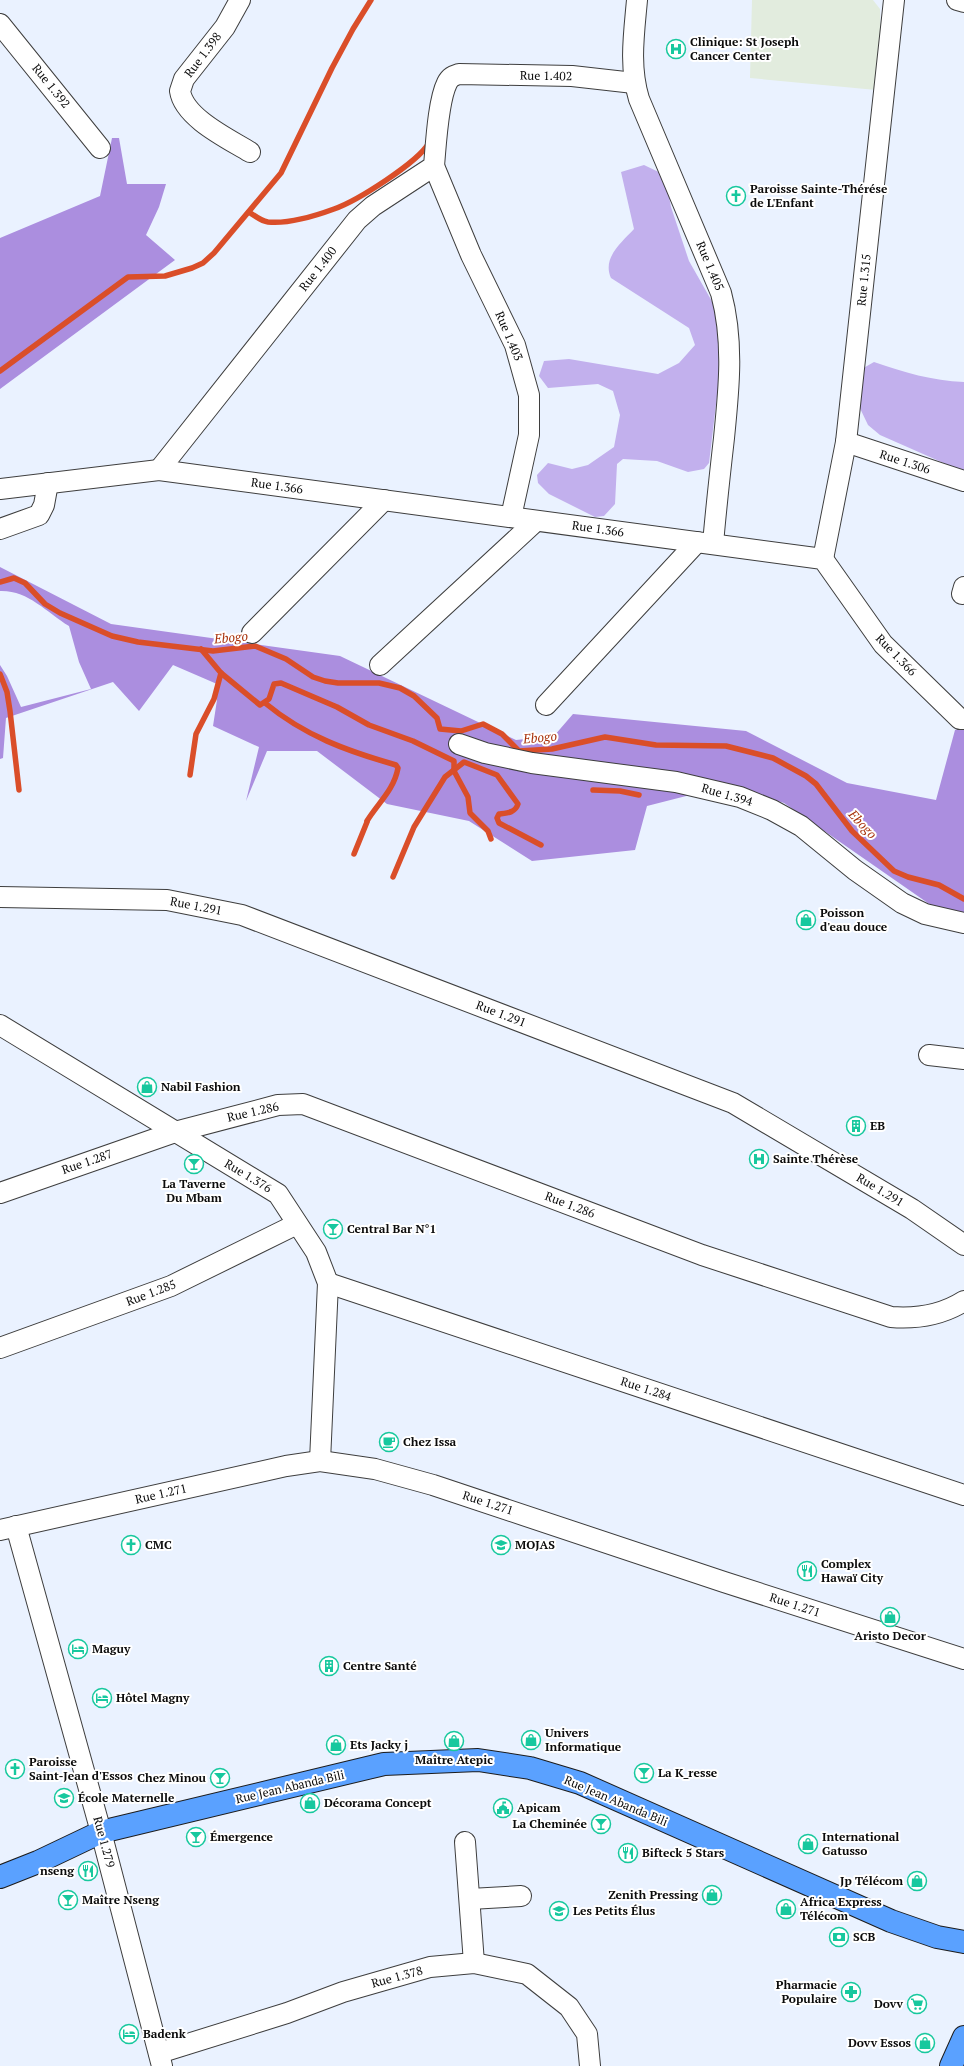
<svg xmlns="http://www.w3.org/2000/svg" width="964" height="2066" font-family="'PT Serif',serif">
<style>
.industrial{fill:#e2ecde}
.green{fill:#c2b0ed}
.forest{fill:#ab8edf}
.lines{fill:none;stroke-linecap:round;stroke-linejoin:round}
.stream{stroke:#da4e29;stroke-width:5.5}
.minor-casing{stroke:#3e3e3e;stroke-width:22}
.major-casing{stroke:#1c1c1c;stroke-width:24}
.minor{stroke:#fff;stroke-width:20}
.major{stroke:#5aa1ff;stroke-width:22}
.labels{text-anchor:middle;stroke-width:4;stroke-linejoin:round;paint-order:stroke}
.poi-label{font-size:12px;font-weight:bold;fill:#0b0b0b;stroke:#fff;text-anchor:start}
.street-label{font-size:12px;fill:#0b0b0b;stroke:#fff}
.water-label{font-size:13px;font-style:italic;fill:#a8310a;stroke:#fff}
</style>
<rect width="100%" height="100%" fill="#eaf2ff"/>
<polygon class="industrial" points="752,0 873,0 880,9 881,45 876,90 750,78"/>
<g class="green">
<path d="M644,165L665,175L671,207L689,261L722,319L730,346L717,396L709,463L704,469L688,472L657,461L623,459L617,464L615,504L604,516L595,517L549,494L538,483L537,475L548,463L572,469L588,465L614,447L620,415L613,391L598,384L548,388L539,376L544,361L569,359L658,374L679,363L695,345L689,328L611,278C602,258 621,243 634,229L621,172Z"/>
<path d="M874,362C904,372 932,381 964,382V472L880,435L868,425L857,402L860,370Z"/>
</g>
<g class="forest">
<polygon points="112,138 119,138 127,184 166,184 159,207 146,235 175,260 0,389 0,238 100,196"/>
<path d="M0,567L111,624L340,656L516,740L554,736L573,714L746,731L847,783L936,800L955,730L964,728V918L935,908L784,803L711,780L694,794L647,806L635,850L532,861L469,821L387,804L317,751H267L246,801L259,747L213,726L217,700V684L173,665L139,711L113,682L6,718L3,758L0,759V665L7,676L21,707L91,689L79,662L69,626C46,612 28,590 0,591Z"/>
</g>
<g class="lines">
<g class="stream">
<path d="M249,212C255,216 261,221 268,222C288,224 315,216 334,209C357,201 417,163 429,143"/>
<polyline points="0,371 128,277 165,276 192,268 203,263 214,253 281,173 332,68 353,29 371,0"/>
<polyline points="0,582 14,578 25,583 45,604 60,613 112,636 138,642 213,651 255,646 286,659 313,677 325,681 338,683 379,683 400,688 414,696 437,718 440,729 461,731 483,724 502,734 519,751 552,749 605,737 656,745 726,746 773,758 806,776 816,784 852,831 894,871 908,877 939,885 964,899"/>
<polyline points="201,649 221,673 260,705 269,699 274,684 281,683 337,707 369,725 413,741 454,761 454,771 468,797 470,813 488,831 491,839"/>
<polyline points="0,674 7,692 10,711 19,790"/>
<path d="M265,703C305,736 347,751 396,765L398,768C394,790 378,803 367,821"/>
<polyline points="190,775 196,734 214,699 221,673"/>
<polyline points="593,790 620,791 639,795"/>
<polyline points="354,854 367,822"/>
<path d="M393,877L414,827L445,777L464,762L497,775L518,804C515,813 507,813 499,814L497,818L499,823L541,845"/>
</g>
<g class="minor-casing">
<g id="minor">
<path d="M240,0L225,27L184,79L180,91C184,118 229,139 250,152"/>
<path d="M637,0C634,34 629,66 639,99L721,293C734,341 729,389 724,438C720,473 716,509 713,544"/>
<polyline points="957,0 964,2"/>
<polyline points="0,24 100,148"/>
<polyline points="434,166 471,255 515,345 529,395 529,435 511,517"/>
<polyline points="846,442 964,481"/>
<path d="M159,470L357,220L373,206L434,166C436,144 438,101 447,83C450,77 453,76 459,74L572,76L634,83"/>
<polyline points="0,489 159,470 823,559 883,644 960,719 964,719"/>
<polyline points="0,529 39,515 44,505 48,483"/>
<polyline points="823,559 846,442 894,0"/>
<polyline points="962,594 964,587"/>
<polyline points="252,633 384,500"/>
<polyline points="380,665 536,521"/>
<polyline points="546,705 697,542"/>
<polyline points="459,744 485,753 532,763 676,782 740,797 772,810 801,826 855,870 902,903 925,914 964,923"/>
<polyline points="0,897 167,900 242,915 733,1103 912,1209 964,1245"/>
<polyline points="0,1025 278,1194 316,1252 328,1283 320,1461"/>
<polyline points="929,1055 964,1059"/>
<path d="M0,1193L175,1132L278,1105L303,1104L702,1255L891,1317C917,1319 942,1315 964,1301"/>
<polyline points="328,1283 964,1495"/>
<polyline points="0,1348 171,1286 297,1224"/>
<polyline points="16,1526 101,1832 162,2066"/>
<polyline points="0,1530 286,1466 320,1461 375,1469 433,1485 724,1582 964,1659"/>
<polyline points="465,1842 474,1963"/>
<polyline points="470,1899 521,1896"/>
<polyline points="159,2053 287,2013 343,1992 430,1967 474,1963 527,1974 569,2007 587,2034 590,2066"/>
</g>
</g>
<g class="major-casing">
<g id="major">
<polyline points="0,1877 38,1862 101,1832 384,1764 478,1760 530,1768 580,1783 891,1921 937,1937 964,1942"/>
<polyline points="951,2066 964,2037"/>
</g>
</g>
<use href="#minor" class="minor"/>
<use href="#major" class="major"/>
</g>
<defs>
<g id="hospital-ring" transform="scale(1)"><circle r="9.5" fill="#fff" stroke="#17c89e" stroke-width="1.5"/><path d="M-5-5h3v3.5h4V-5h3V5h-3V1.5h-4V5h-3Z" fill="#17c89e"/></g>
<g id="church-ring" transform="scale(1)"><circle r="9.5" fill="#fff" stroke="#17c89e" stroke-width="1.5"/><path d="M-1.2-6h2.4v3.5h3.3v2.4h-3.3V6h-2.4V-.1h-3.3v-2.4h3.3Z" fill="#17c89e"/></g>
<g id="shop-ring" transform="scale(1)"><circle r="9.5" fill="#fff" stroke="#17c89e" stroke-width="1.5"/><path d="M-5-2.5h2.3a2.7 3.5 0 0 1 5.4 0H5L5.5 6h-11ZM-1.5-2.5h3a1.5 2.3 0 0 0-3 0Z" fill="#17c89e"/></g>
<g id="building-ring" transform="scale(1)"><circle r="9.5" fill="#fff" stroke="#17c89e" stroke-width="1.5"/><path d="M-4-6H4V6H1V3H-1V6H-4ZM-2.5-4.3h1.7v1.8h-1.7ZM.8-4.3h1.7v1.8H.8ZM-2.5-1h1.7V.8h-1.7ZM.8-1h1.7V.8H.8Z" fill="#17c89e"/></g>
<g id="bar-ring" transform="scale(1)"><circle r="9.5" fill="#fff" stroke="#17c89e" stroke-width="1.5"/><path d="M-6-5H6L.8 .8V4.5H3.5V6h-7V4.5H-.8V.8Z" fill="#17c89e"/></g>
<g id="cafe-ring" transform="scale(1)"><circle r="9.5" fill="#fff" stroke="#17c89e" stroke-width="1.5"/><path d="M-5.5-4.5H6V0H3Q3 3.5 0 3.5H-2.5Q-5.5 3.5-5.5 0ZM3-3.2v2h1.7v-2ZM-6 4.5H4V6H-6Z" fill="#17c89e"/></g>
<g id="school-ring" transform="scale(1)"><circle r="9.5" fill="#fff" stroke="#17c89e" stroke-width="1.5"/><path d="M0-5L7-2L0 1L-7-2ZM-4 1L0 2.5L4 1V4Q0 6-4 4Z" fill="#17c89e"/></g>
<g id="restaurant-ring" transform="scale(1)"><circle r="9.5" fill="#fff" stroke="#17c89e" stroke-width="1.5"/><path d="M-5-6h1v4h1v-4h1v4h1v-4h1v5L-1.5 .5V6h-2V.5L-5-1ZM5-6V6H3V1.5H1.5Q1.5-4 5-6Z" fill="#17c89e"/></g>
<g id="hotel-ring" transform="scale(1)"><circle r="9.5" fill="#fff" stroke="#17c89e" stroke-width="1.5"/><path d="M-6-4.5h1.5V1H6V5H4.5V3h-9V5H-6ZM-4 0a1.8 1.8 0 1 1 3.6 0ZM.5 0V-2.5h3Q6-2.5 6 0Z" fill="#17c89e"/></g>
<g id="civic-ring" transform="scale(1)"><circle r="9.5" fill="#fff" stroke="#17c89e" stroke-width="1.5"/><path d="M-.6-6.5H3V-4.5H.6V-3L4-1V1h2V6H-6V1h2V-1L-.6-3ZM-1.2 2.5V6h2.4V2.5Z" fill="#17c89e"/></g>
<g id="bank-ring" transform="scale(1)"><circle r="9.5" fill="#fff" stroke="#17c89e" stroke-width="1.5"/><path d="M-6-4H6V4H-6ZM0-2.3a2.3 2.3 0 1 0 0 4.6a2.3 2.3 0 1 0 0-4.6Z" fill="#17c89e"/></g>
<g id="pharmacy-ring" transform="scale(1)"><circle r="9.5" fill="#fff" stroke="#17c89e" stroke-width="1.5"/><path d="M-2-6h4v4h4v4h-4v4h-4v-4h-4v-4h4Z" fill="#17c89e"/></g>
<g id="supermarket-ring" transform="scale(1)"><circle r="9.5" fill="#fff" stroke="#17c89e" stroke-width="1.5"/><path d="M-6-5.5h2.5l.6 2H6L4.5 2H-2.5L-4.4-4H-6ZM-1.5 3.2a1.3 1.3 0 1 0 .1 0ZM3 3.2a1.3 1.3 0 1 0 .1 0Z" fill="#17c89e"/></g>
</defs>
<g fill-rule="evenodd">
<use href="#hospital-ring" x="676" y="49"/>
<use href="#church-ring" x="736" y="196"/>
<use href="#shop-ring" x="806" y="920"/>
<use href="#shop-ring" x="147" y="1087"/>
<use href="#building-ring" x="856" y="1126"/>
<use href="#hospital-ring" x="759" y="1159"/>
<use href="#bar-ring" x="194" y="1164"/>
<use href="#bar-ring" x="333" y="1229"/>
<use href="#cafe-ring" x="389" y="1442"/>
<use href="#church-ring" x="131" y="1545"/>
<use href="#school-ring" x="501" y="1545"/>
<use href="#restaurant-ring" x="807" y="1571"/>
<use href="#shop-ring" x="890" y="1617"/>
<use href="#hotel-ring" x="78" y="1649"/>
<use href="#building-ring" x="329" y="1666"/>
<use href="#hotel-ring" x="102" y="1698"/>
<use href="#shop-ring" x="531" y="1740"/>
<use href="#shop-ring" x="454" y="1741"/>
<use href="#shop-ring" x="336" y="1745"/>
<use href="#church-ring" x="15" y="1769"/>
<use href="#bar-ring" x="644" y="1773"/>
<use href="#bar-ring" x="220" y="1778"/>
<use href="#school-ring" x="64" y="1798"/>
<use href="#shop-ring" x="310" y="1803"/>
<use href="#civic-ring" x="503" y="1808"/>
<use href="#bar-ring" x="601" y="1824"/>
<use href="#bar-ring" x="196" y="1837"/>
<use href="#shop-ring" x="808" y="1844"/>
<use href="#restaurant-ring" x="628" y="1853"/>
<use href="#restaurant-ring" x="88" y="1871"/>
<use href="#shop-ring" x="917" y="1881"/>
<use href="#shop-ring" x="712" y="1895"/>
<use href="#bar-ring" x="68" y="1900"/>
<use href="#shop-ring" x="786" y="1909"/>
<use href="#school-ring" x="559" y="1911"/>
<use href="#bank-ring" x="839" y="1937"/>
<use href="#pharmacy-ring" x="851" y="1992"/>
<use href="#supermarket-ring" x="917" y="2004"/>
<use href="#hotel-ring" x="129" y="2034"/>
<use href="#shop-ring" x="925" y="2043"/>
</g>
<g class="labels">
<g class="poi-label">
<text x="690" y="46">Clinique: St Joseph<tspan x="690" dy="14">Cancer Center</tspan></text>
<text x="750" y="193">Paroisse Sainte-Thérése<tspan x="750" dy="14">de L'Enfant</tspan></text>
<text x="820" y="917">Poisson<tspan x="820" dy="14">d'eau douce</tspan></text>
<text x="161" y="1091">Nabil Fashion</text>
<text x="870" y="1130">EB</text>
<text x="773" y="1163">Sainte Thérèse</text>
<text x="194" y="1188" text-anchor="middle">La Taverne<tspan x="194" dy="14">Du Mbam</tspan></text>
<text x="347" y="1233">Central Bar N°1</text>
<text x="403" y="1446">Chez Issa</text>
<text x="145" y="1549">CMC</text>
<text x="515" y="1549">MOJAS</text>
<text x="821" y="1568">Complex<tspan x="821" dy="14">Hawaï City</tspan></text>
<text x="890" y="1640" text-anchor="middle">Aristo Decor</text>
<text x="92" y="1653">Maguy</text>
<text x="343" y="1670">Centre Santé</text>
<text x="116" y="1702">Hôtel Magny</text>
<text x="545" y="1737">Univers<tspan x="545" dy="14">Informatique</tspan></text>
<text x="350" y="1749">Ets Jacky j</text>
<text x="454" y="1764" text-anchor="middle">Maître Atepic</text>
<text x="29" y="1766">Paroisse<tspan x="29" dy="14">Saint-Jean d'Essos</tspan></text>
<text x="658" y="1777">La K_resse</text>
<text x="206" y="1782" text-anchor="end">Chez Minou</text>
<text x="78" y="1802">École Maternelle</text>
<text x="324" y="1807">Décorama Concept</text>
<text x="517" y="1812">Apicam</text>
<text x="587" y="1828" text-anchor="end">La Cheminée</text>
<text x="210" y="1841">Émergence</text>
<text x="822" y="1841">International<tspan x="822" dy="14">Gatusso</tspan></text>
<text x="642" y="1857">Bifteck 5 Stars</text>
<text x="74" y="1875" text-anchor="end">nseng</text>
<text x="903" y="1885" text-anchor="end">Jp Télécom</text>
<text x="698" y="1899" text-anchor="end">Zenith Pressing</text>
<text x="82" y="1904">Maître Nseng</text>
<text x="800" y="1906">Africa Express<tspan x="800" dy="14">Télécom</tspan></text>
<text x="573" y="1915">Les Petits Élus</text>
<text x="853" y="1941">SCB</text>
<text x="837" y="1989" text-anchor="end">Pharmacie<tspan x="837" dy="14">Populaire</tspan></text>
<text x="903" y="2008" text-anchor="end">Dovv</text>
<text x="143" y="2038">Badenk</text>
<text x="911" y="2047" text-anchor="end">Dovv Essos</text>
</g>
<g class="street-label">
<text transform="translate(203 55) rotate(-53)" y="4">Rue 1.398</text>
<text transform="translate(546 76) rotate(1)" y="4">Rue 1.402</text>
<text transform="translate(51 86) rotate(51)" y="4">Rue 1.392</text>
<text transform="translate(710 266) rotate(67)" y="4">Rue 1.405</text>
<text transform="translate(318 269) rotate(-52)" y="4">Rue 1.400</text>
<text transform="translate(864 280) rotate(-84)" y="4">Rue 1.315</text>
<text transform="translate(509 336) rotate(67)" y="4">Rue 1.403</text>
<text transform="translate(905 462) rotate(18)" y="4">Rue 1.306</text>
<text transform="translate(277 486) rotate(8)" y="4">Rue 1.366</text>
<text transform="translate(598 529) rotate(8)" y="4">Rue 1.366</text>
<text transform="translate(896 655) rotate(46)" y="4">Rue 1.366</text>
<text transform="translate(727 795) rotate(16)" y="4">Rue 1.394</text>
<text transform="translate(196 906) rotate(11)" y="4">Rue 1.291</text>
<text transform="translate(501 1014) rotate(21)" y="4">Rue 1.291</text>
<text transform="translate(253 1112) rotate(-13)" y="4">Rue 1.286</text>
<text transform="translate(87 1162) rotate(-19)" y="4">Rue 1.287</text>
<text transform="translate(248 1176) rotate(31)" y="4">Rue 1.376</text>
<text transform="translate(880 1190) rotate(31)" y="4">Rue 1.291</text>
<text transform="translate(570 1205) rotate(21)" y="4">Rue 1.286</text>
<text transform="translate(151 1293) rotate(-21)" y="4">Rue 1.285</text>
<text transform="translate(646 1389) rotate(18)" y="4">Rue 1.284</text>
<text transform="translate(161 1494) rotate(-13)" y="4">Rue 1.271</text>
<text transform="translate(488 1503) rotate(18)" y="4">Rue 1.271</text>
<text transform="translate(795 1605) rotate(18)" y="4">Rue 1.271</text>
<text transform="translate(290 1787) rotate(-13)" y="4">Rue Jean Abanda Bili</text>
<text transform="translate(616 1801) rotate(23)" y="4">Rue Jean Abanda Bili</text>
<text transform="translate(104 1842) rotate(75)" y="4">Rue 1.279</text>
<text transform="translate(397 1977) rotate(-15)" y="4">Rue 1.378</text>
</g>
<g class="water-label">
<text transform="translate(231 637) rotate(-5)" y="5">Ebogo</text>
<text transform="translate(540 737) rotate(-5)" y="5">Ebogo</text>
<text transform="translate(863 824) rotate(47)" y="5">Ebogo</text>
</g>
</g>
</svg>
